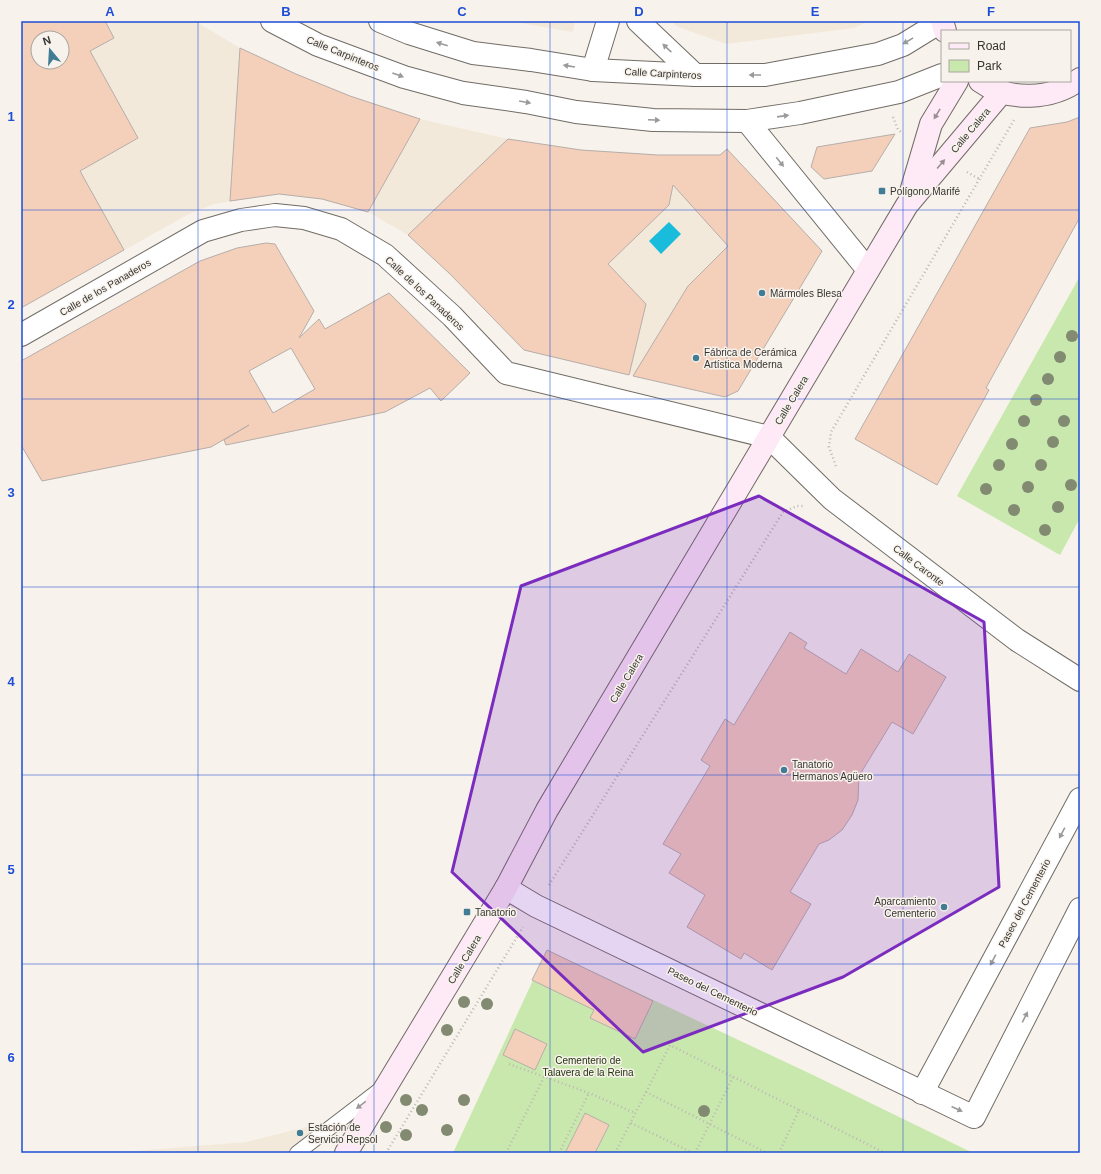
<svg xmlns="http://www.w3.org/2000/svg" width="1101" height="1174" font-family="Helvetica,sans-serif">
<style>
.built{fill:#f2e9da;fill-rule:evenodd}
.green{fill:#c9e8ad}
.water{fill:#1abcdc}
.building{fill:#f4cfba;stroke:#b6aeaa;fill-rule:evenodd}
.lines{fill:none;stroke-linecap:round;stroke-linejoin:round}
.service-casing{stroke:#716c66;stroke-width:16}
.minor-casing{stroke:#716c66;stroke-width:24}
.tertiary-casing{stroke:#716c66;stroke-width:24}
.secondary-casing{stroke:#716c66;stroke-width:24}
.path{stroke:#bcb8b2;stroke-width:2.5;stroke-dasharray:1 3;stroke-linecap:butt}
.service{stroke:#fff;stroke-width:14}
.minor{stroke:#fff;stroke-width:22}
.tertiary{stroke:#fff;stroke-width:22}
.secondary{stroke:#fee9f6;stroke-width:22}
.tree{fill:#828a72}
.oneway{fill:#9a9a98}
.oneway2{fill:#9a8e94}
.marked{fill:#7b2cbf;fill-opacity:0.2;stroke:#7b2cbf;stroke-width:3;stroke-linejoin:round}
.grid{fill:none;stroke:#1d4ed8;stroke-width:1;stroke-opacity:0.55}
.poi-dot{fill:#417c94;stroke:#f7f2eb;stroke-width:1.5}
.labels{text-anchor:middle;stroke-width:3;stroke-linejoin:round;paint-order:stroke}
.street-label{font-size:10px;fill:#363431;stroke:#f7f2eb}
.poi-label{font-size:10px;fill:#363431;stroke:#f7f2eb;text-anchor:start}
.park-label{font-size:10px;fill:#22340f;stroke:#f7f2eb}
.neatline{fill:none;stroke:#1d4ed8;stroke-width:1.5}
.grid-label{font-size:13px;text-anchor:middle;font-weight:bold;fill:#1d4ed8}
</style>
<rect width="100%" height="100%" fill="#f7f2eb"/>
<g class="built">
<path d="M21,21H195L240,48L296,74L350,96L420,119L508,139L581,150L658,155H720L727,149L822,251L738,391L725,397L524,350L450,274L408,235L368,212L322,199L279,194L214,204L187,215L21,308ZM38,38H62V62H38Z"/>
<polygon points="508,21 575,21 573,32"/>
<polygon points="672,21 869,21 854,28 726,44 676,26"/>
<polygon points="322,1123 302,1153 111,1153 246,1142"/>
</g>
<g class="green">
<polygon points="1080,276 1080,518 1060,555 957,496"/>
<polygon points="547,950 813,1075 973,1153 453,1153"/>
</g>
<polygon class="water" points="669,222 681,234 661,254 649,241"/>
<g class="building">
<path d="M21,21H105L114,38L90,51L138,138L80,171L124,250L21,308ZM38,38H62V62H38Z"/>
<polygon points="240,48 296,74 350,96 420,119 368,212 322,199 279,194 230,201"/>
<polygon points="1080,117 1080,217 986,388 989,390 937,485 855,439 1030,128 1067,122"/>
<polygon points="895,134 872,171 824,179 811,167 817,147"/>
<polygon points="508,139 581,150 658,155 720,155 727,149 822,251 738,391 725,397 633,376 688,286 728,246 673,185 669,205 608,264 646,304 629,375 524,350 450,274 408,235"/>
<path d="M266,243L275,244L314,311L299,338L319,319L325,329L389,293L470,373L441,401L430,388L385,412L226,445L224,440L249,425L211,447L42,481L21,445V361L200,261L237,248ZM291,348L315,389L273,413L249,371Z"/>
<polygon points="790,632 807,643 804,648 846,674 861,649 898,672 909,654 946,677 913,734 892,722 859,776 858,800 852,815 842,830 829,840 819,844 790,892 811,904 772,970 744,953 741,959 687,927 705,895 669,873 681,854 663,844 710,766 701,760 725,719 734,725"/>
<polygon points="547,950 653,1001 635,1039 590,1018 594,1010 532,980"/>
<polygon points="515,1029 547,1044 535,1070 503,1055"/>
<polygon points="585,1113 609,1125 595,1153 565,1153"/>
</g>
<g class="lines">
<g class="service-casing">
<polyline id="service" points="297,1153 378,1091"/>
</g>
<g class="minor-casing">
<g id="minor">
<polyline points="638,21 695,75"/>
<polyline points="593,70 608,21"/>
<polyline points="21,335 203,231 241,220 275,215 304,218 341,229 385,255 452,316 506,373 769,437 832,499 1017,640 1080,680"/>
<polyline points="506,888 536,906 974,1117 1080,909"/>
<polyline points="922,1093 1080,799"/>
</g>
</g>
<g class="tertiary-casing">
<g id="tertiary">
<polyline points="272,21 318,45 404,77 463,93 526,102 576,112 653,120 747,121 800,113 899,92 942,75"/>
<polyline points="380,21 409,33 473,53 531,60 593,70 695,75 765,75 878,54 903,45 942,21"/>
<polyline points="747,121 868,270"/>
</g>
</g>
<g class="secondary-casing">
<g id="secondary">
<polyline points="942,21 945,31"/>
<path d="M980,81C1009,102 1052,100 1080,79"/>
<polyline points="910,195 931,124 957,81"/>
<polyline points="346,1153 506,888 547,810 907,205 1002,92"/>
</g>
</g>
<g class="path">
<polyline points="893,117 898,130 903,133"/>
<polyline points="967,172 981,180"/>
<polyline points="836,466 829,447 831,432 1014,120"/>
<polyline points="549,885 783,512 797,506 804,506"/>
<polyline points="509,1064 589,1093 635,1113"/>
<polyline points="646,1092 767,1153"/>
<polyline points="799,1110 883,1152 883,1153"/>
<polyline points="631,1123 693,1153"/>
<polyline points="386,1153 523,927"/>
<polyline points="506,1153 544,1077"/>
<polyline points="559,1153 589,1093"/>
<polyline points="615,1153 670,1045 799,1110 779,1153"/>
<polyline points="695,1153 733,1077"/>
</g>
<use href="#service" class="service"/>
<use href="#minor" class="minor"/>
<use href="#tertiary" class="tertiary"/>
<use href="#secondary" class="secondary"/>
</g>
<g class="tree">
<circle cx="1072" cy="336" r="6"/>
<circle cx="1060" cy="357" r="6"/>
<circle cx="1048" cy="379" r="6"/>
<circle cx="1036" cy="400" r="6"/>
<circle cx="1024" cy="421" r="6"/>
<circle cx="1064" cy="421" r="6"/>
<circle cx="1053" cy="442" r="6"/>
<circle cx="1012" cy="444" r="6"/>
<circle cx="999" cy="465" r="6"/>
<circle cx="1041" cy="465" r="6"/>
<circle cx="1071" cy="485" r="6"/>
<circle cx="1028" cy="487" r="6"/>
<circle cx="986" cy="489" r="6"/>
<circle cx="1058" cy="507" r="6"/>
<circle cx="1014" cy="510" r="6"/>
<circle cx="1045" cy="530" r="6"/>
<circle cx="464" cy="1002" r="6"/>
<circle cx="487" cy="1004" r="6"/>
<circle cx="447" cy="1030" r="6"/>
<circle cx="406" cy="1100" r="6"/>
<circle cx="464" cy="1100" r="6"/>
<circle cx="422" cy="1110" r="6"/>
<circle cx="704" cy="1111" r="6"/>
<circle cx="386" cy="1127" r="6"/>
<circle cx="447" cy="1130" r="6"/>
<circle cx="406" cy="1135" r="6"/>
</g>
<defs><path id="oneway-solid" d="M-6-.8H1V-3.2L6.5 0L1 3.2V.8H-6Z"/></defs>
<g class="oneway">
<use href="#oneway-solid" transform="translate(908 41) rotate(149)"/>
<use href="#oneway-solid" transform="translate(442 44) rotate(-163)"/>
<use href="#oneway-solid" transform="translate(667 48) rotate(-137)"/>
<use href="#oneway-solid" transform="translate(569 66) rotate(-171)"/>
<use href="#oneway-solid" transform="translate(398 75) rotate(20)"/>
<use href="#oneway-solid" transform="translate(755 75) rotate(180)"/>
<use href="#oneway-solid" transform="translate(525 102) rotate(10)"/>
<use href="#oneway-solid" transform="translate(783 116) rotate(-8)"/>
<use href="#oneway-solid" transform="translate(654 120) rotate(3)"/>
<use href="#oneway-solid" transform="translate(780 162) rotate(51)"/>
<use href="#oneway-solid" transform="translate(1062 833) rotate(118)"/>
<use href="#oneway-solid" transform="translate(993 960) rotate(118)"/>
<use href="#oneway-solid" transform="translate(1025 1017) rotate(-63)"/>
<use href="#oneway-solid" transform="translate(361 1105) rotate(142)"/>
<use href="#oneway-solid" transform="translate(957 1109) rotate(25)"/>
</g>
<g class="oneway2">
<use href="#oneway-solid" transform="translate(937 114) rotate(121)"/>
<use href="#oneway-solid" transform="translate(941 164) rotate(-50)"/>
</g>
<path class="marked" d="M759,496L984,622L999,887L843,977L643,1052L452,872L521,586Z"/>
<path class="grid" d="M198,21V1153M374,21V1153M550,21V1153M727,21V1153M903,21V1153M21,210H1080M21,399H1080M21,587H1080M21,775H1080M21,964H1080"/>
<g class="poi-dot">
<rect x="878" y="187" width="8" height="8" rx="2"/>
<circle cx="762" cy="293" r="4"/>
<circle cx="696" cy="358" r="4"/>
<circle cx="784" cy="770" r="4"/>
<circle cx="944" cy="907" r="4"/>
<rect x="463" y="908" width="8" height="8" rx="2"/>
<circle cx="300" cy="1133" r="4"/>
</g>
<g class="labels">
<g class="street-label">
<text transform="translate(343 53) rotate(22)" y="4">Calle Carpinteros</text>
<text transform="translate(663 73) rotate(3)" y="4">Calle Carpinteros</text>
<text transform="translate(970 130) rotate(-50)" y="4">Calle Calera</text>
<text transform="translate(105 287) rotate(-30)" y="4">Calle de los Panaderos</text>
<text transform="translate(425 293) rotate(43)" y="4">Calle de los Panaderos</text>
<text transform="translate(791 400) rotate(-59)" y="4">Calle Calera</text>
<text transform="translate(919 565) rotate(37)" y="4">Calle Caronte</text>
<text transform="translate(626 678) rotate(-59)" y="4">Calle Calera</text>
<text transform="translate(1024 903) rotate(-62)" y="4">Paseo del Cementerio</text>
<text transform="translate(464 959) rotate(-59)" y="4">Calle Calera</text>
<text transform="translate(713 991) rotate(26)" y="4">Paseo del Cementerio</text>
</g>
<g class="poi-label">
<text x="890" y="195">Polígono Marifé</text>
<text x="770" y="297">Mármoles Blesa</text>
<text x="704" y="356">Fábrica de Cerámica<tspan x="704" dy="12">Artística Moderna</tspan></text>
<text x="792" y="768">Tanatorio<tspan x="792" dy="12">Hermanos Agüero</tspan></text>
<text x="936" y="905" text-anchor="end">Aparcamiento<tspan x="936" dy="12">Cementerio</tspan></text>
<text x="475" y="916">Tanatorio</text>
<text x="308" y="1131">Estación de<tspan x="308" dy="12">Servicio Repsol</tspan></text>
</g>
<g class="park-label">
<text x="588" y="1064">Cementerio de<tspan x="588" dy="12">Talavera de la Reina</tspan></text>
</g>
</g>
<rect width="1101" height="1174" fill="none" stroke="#f7f2eb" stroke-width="44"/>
<rect x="941" y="30" width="130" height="52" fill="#f7f2eb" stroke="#aaa6a1"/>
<rect x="949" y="43" width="20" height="6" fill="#fee9f6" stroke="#aaa6a1"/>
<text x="977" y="50" font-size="12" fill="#363431">Road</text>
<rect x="949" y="60" width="20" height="12" fill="#c9e8ad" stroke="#aaa6a1"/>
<text x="977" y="70" font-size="12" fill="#363431">Park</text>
<g transform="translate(50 50) rotate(342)"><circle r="19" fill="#f7f2eb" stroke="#aaa6a1"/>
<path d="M0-3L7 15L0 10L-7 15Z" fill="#417c94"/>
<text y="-6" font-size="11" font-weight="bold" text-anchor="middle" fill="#363431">N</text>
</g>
<rect x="22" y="22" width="1057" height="1130" class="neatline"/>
<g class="grid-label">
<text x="110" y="16">A</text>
<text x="286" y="16">B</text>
<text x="462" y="16">C</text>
<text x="639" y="16">D</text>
<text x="815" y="16">E</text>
<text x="991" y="16">F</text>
<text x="11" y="121">1</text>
<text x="11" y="309">2</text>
<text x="11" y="497">3</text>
<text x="11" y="686">4</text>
<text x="11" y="874">5</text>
<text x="11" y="1062">6</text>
</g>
</svg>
